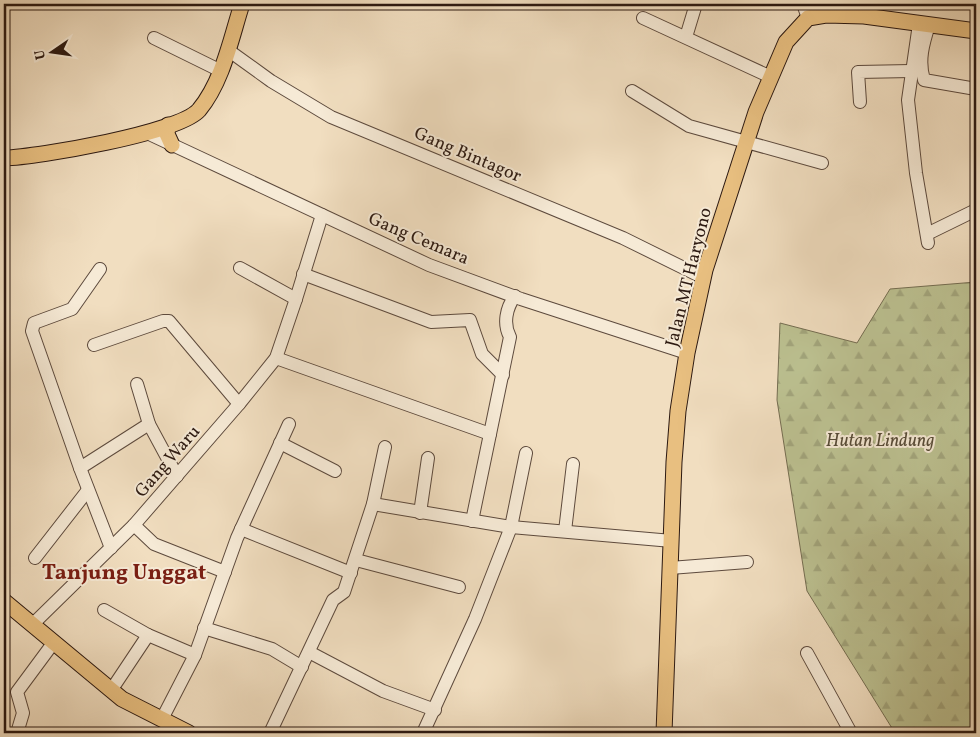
<svg xmlns="http://www.w3.org/2000/svg" width="980" height="737" font-family="Vollkorn,serif">
<style>
.forest{fill:url(#forest-firs);stroke:#746d51}
.lines{fill:none;stroke-linecap:round;stroke-linejoin:round}
.minor-casing{stroke:#5d4a3d;stroke-width:14}
.major-casing{stroke:#2c1911;stroke-width:17}
.minor{stroke:#f6ead6;stroke-width:12}
.major{stroke:#e8bf80;stroke-width:15}
.labels{text-anchor:middle;stroke-width:4;stroke-linejoin:round;paint-order:stroke}
.street-label{font-size:18px;fill:#2c1911;stroke:#f6ead6}
.park-label{font-size:18px;font-style:italic;fill:#574b37;stroke:#f6ead6}
.district-label{font-size:22px;font-weight:bold;fill:#7a1f14;stroke:#f6ead6}
</style>
<defs>
<pattern id="forest-firs" width="22" height="20" patternUnits="userSpaceOnUse" patternTransform="scale(1.25)"><rect width="22" height="20" fill="#bcc191"/><path d="M5 1l3.5 6h-7zM16 11l3.5 6h-7z" fill="#a2a57c"/></pattern>
</defs>
<rect width="100%" height="100%" fill="#f1dec0"/>
<filter id="stains"><feTurbulence type="fractalNoise" baseFrequency=".004" numOctaves="4"/><feColorMatrix values="0 0 0 0 .2 0 0 0 0 .09 0 0 0 0 .02 0 0 0 .5 -.17"/></filter>
<radialGradient id="worn" r=".72"><stop offset=".6" stop-color="#630" stop-opacity="0"/><stop offset="1" stop-color="#630" stop-opacity=".3"/></radialGradient>
<polygon class="forest" points="976,282 976,733 895,733 807,591 777,400 780,323 857,343 890,289"/>
<g class="lines">
<g class="minor-casing">
<g id="minor">
<polyline points="803,4 808,18"/>
<polyline points="643,18 771,77"/>
<polyline points="919,24 908,100 916,173 928,243"/>
<path d="M929,25C923,44 918,61 924,80L976,89"/>
<polyline points="686,37 696,4"/>
<polyline points="154,38 219,70"/>
<polyline points="228,50 271,81 331,117 623,238 704,278"/>
<polyline points="632,91 689,126 822,163"/>
<polyline points="860,102 858,72 911,71"/>
<polyline points="145,132 429,265 521,299 687,353"/>
<polyline points="927,234 976,210"/>
<polyline points="240,268 296,299"/>
<polyline points="100,269 72,309 34,323 32,331 80,468 111,548"/>
<polyline points="303,274 431,322 470,320 482,354 503,375"/>
<polyline points="94,345 163,321 169,321 239,404"/>
<polyline points="276,358 490,434 472,521"/>
<polyline points="137,384 149,424 177,476"/>
<path d="M490,434L510,337C503,324 506,308 515,296"/>
<polyline points="280,443 335,471"/>
<polyline points="80,468 149,424"/>
<polyline points="373,504 511,527 672,541"/>
<polyline points="420,513 428,458"/>
<polyline points="134,525 154,544 225,572"/>
<polyline points="241,529 351,573"/>
<polyline points="565,531 573,464"/>
<polyline points="35,558 88,490"/>
<polyline points="356,560 459,587"/>
<polyline points="670,568 747,562"/>
<polyline points="104,610 148,635 195,655"/>
<polyline points="33,624 134,525 239,404 276,358 296,299 322,215"/>
<polyline points="204,628 272,649 302,667"/>
<polyline points="309,652 383,691 435,710"/>
<polyline points="807,653 851,733"/>
<polyline points="112,689 148,635"/>
<polyline points="162,719 195,655 237,538 289,424"/>
<polyline points="17,733 23,713 17,692 54,642"/>
<polyline points="270,733 333,600 344,592 373,504 385,447"/>
<polyline points="423,733 475,619 511,527 526,453"/>
</g>
</g>
<g class="major-casing">
<g id="major">
<polyline points="168,125 167,134 172,145"/>
<path d="M4,158C38,157 179,133 199,110C223,81 231,38 242,4"/>
<polyline points="4,601 122,699 189,733"/>
<polyline points="664,733 674,462 678,411 687,353 705,270 756,112 786,42 808,18 826,15 864,16 976,31"/>
</g>
</g>
<use href="#minor" class="minor"/>
<use href="#major" class="major"/>
</g>
<g class="labels">
<g class="street-label">
<text transform="translate(468 154) rotate(23)" y="6">Gang Bintagor</text>
<text transform="translate(419 238) rotate(23)" y="6">Gang Cemara</text>
<text transform="translate(688 277) rotate(-76)" y="6">Jalan MT Haryono</text>
<text transform="translate(167 461) rotate(-49)" y="6">Gang Waru</text>
</g>
<g class="park-label">
<text x="880" y="446">Hutan Lindung</text>
</g>
<g class="district-label">
<text x="124" y="579">Tanjung Unggat</text>
</g>
</g>
<rect width="980" height="737" fill="none" stroke="#f1dec0" stroke-width="20"/>
<rect x="5" y="5" width="970" height="727" fill="none" stroke="#2c1911" stroke-width="2.5"/>
<rect x="10" y="10" width="960" height="717" fill="none" stroke="#2c1911"/>
<g transform="translate(52 52) rotate(257)" stroke="#f6ead6" stroke-width="4" paint-order="stroke">
<path d="M0-4L9 19L0 12L-9 19Z" fill="#2c1911"/>
<text y="-8" font-size="14" font-weight="bold" text-anchor="middle" fill="#2c1911">U</text>
</g>
<rect width="100%" height="100%" filter="url(#stains)"/>
<rect width="100%" height="100%" fill="url(#worn)"/>
</svg>
